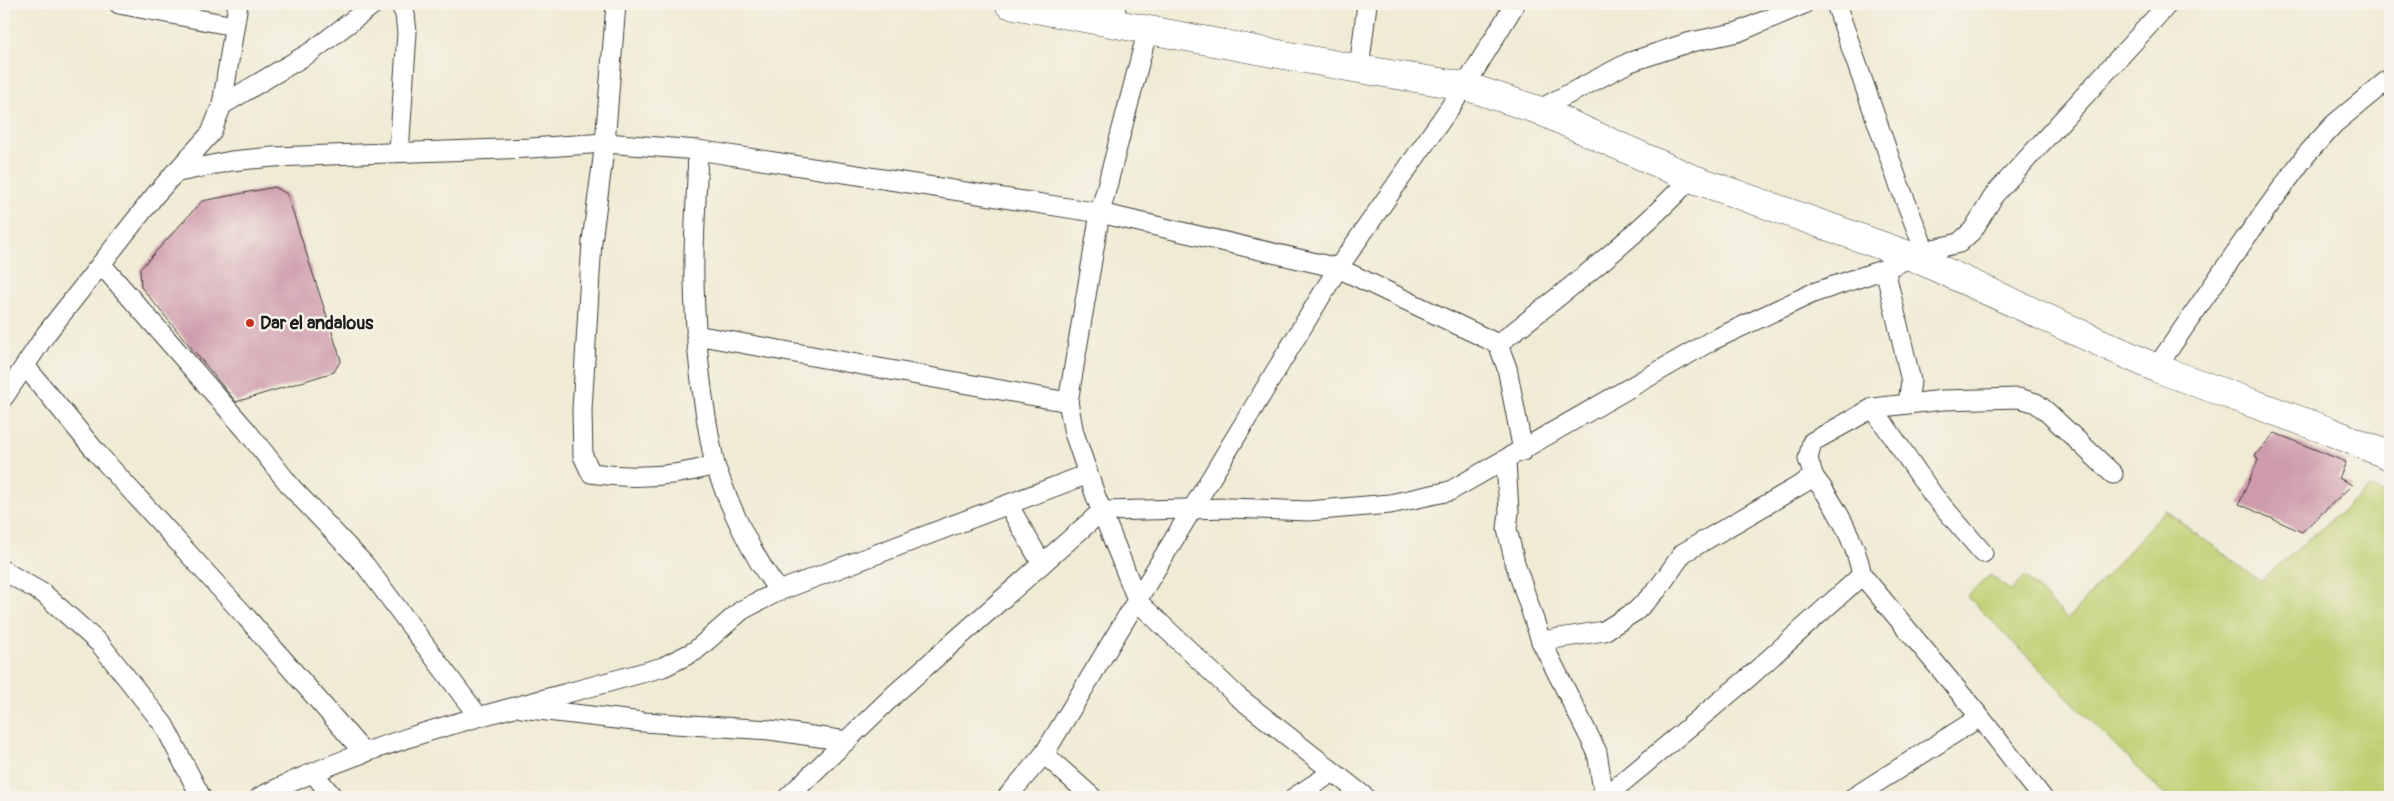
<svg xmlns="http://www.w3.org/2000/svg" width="2394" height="801" font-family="Pangolin,sans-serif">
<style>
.green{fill:#bfcf71;stroke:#6e7646}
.building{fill:#ce9bac}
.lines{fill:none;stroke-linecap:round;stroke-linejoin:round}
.street-casing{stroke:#3c3b38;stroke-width:21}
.secondary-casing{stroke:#3c3b38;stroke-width:29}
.street{stroke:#fff;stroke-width:19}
.secondary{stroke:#fff;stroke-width:28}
.poi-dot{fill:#c8321e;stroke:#f7f3e8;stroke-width:2}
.labels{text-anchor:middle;stroke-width:5;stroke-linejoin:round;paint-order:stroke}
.poi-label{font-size:18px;font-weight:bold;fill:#1c1c1c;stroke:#f7f3e8;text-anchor:start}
</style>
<rect width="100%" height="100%" fill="#f7f3e8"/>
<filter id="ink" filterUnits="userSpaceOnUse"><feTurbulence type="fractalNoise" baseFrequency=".02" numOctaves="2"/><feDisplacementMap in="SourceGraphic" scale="10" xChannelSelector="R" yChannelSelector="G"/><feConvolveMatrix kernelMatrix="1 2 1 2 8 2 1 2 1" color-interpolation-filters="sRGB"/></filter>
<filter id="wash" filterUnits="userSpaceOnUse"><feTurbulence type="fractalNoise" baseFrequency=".0096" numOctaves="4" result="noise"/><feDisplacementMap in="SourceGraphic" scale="20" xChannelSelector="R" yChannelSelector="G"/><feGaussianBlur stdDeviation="1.12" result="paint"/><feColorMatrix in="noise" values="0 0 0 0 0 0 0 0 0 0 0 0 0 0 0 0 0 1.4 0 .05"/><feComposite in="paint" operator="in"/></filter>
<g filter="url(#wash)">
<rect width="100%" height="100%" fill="#f0ebd5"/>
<polygon class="green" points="2369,488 2390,496 2390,797 2167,797 1967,596 1990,575 2011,591 2025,576 2068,619 2165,510 2260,581"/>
<g id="blocks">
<g class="building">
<polygon points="275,187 287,194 341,360 334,372 236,402 141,287 140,269 202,201"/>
<polygon points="2275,433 2346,462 2339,478 2352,485 2302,532 2239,504 2258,460 2255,455"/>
</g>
</g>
</g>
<g filter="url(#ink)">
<use href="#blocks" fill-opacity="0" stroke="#3c3b38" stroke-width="1"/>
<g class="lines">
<g class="street-casing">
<g id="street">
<polyline points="119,4 234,26"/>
<path d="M616,4L605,143L592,241L582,410L583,456L591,473C632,479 675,477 715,465C731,509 750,553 779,591"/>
<polyline points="1836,4 1897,179 1925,251"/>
<polyline points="1115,24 1116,4"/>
<polyline points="1148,29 1100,213 1068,402 1074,433 1096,497 1138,602 1237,696 1365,797"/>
<polyline points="1359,69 1367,4"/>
<polyline points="222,105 311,52 374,4"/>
<polyline points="1538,110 1630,62 1687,43 1738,32 1804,4"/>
<path d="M698,150C697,193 693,237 694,280C695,342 702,404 715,465"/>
<polyline points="399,152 407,33 405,14 400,4"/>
<polyline points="174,173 231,161 273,157 530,148 605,143 698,150 1100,213 1338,268 1498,344 1507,368 1523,451"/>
<polyline points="101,264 246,430 292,488 365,565 478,716"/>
<polyline points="1885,269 1911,381 1908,403"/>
<polyline points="696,335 1068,402"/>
<path d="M1498,344C1565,292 1633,240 1691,178"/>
<polyline points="25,366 97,453 247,618 364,753"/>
<polyline points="2156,368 2247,236 2306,155 2334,124 2390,78"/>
<polyline points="4,397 46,334 156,194 211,133 222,105 238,4"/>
<polyline points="1506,461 1509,512 1507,529 1515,563 1541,641 1597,752 1604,797"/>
<path d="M1814,477C1835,504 1855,540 1862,575"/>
<polyline points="1009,506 1042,564"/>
<polyline points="1983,553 1933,495 1873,408 1943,400 2019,398 2036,403 2046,411 2113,474"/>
<polyline points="4,571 44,594 100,644 164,725 201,797"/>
<polyline points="1541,641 1604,631 1636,611 1657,590 1683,553 1814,477 1808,459 1812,442 1873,408"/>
<polyline points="521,708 643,722 770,730 847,741"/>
<polyline points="1044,754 1092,797"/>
<polyline points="313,773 333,797"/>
<path d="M260,797C387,733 527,706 663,667L695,651L742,610L779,591L1088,474"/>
<polyline points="788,797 897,692 1102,511 1230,508 1308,511 1390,504 1450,491 1711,341 1813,293 1885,269 1925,251 1959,243 1973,230 1995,194 2168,4"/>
<polyline points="1007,797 1044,754 1338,268 1465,86 1515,4"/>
<polyline points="1295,797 1333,772"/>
<polyline points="1605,797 1748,678 1862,575 1980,717 2042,797"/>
<polyline points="1854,797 1980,717"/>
</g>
</g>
<g class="secondary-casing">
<polyline id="secondary" points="1009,4 1359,69 1465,86 1538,110 1691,178 1911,256 2156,368 2329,431 2390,456"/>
</g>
<use href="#street" class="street"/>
<use href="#secondary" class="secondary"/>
</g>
</g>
<circle class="poi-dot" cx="250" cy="323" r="5"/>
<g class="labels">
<g class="poi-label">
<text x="260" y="329">Dar el andalous</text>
</g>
</g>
<rect width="2394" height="801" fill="none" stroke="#f7f3e8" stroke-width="20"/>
</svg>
